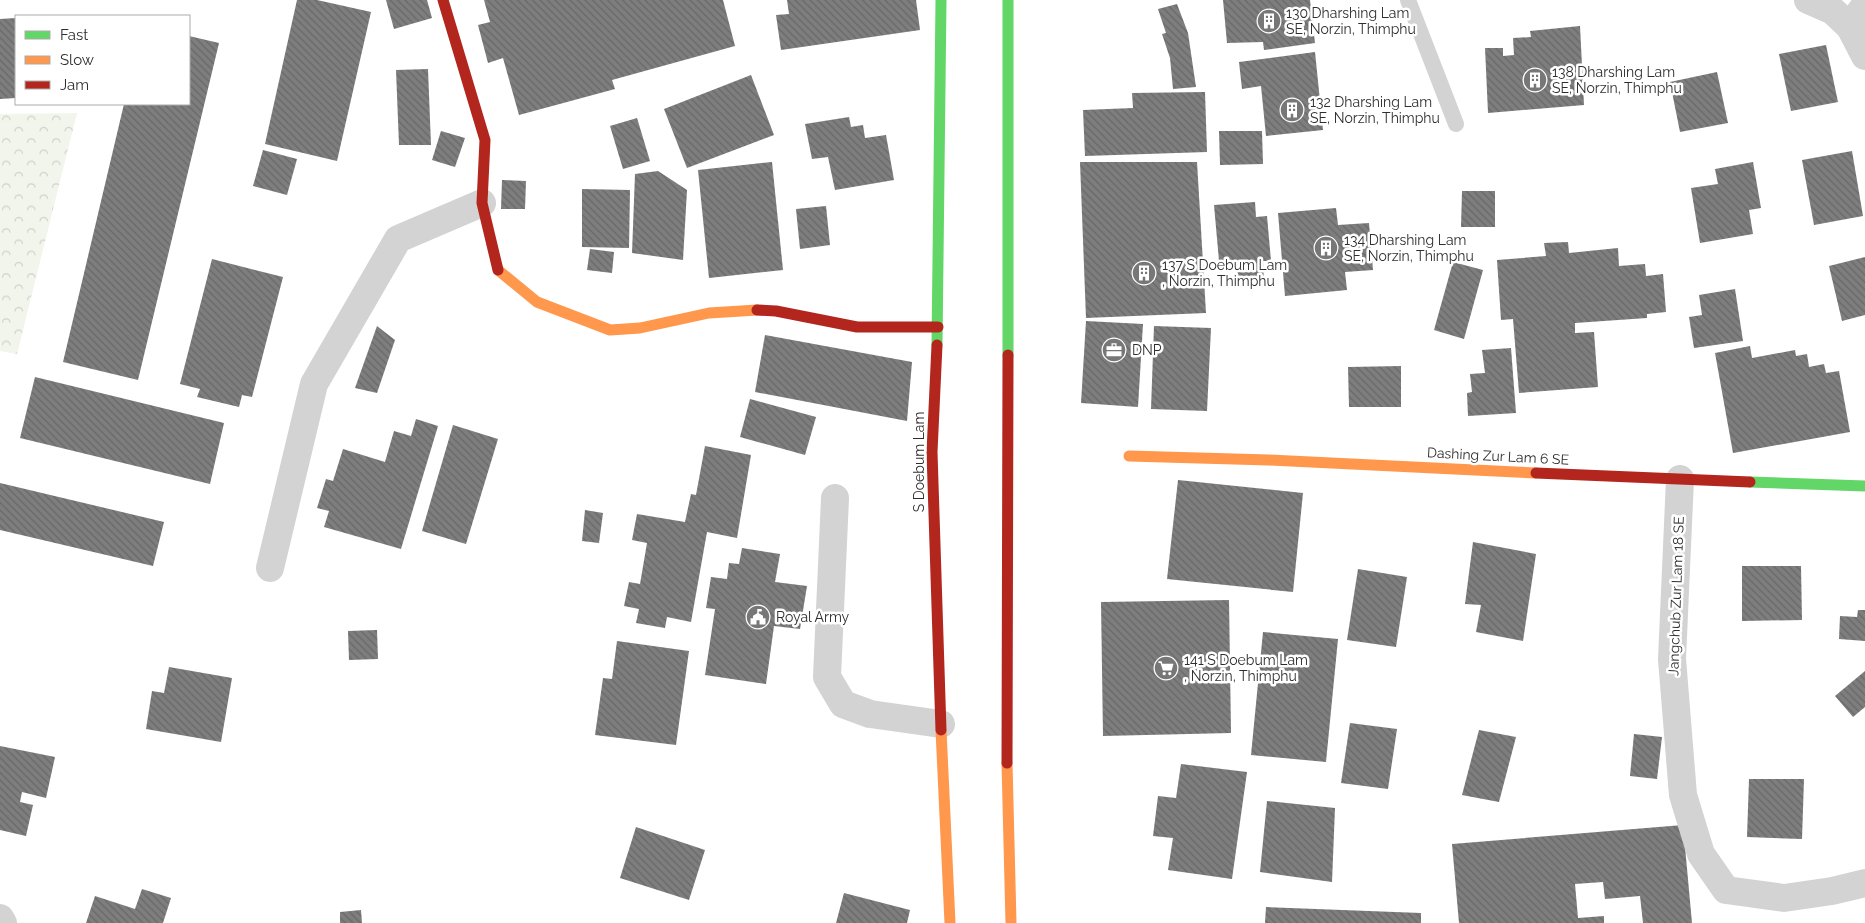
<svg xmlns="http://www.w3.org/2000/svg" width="1865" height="923" font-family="Raleway,sans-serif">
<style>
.park{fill:url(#park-crowns)}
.building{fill:url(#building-back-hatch)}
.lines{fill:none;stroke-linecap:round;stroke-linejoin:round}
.lane{stroke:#d3d3d3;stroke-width:16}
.street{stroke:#d3d3d3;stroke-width:28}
.fast{stroke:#63d668;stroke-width:11}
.slow{stroke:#ff974d;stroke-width:11}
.jam{stroke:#b3261e;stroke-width:11}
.labels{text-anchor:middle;stroke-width:5;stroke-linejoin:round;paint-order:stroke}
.poi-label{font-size:14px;fill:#2e2e2e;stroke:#fff;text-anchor:start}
.street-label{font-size:14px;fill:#2e2e2e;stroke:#fff}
</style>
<defs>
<pattern id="park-crowns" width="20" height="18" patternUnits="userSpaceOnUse" patternTransform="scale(1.25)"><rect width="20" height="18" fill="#f1f5eb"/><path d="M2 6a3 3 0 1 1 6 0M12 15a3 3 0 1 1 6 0" fill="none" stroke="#cfd2ca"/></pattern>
<pattern id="building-back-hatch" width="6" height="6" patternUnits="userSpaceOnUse" patternTransform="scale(1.25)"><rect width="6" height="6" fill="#7e7e7e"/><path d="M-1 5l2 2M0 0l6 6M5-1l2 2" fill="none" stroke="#686868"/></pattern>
</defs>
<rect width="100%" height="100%" fill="#fff"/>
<polygon class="park" points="77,113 17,354 0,351 0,114"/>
<g class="building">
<polygon points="297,0 317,0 371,12 337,161 265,144"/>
<polygon points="386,0 427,0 432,18 394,29"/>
<polygon points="484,0 723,0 735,46 612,80 615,89 519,115 503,58 488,63 478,25 490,22"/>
<polygon points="787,0 916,0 920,30 781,50 776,15 789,14"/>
<polygon points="1223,0 1310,0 1315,43 1264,50 1263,42 1227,43"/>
<polygon points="1177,4 1188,33 1196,87 1173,89 1170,58 1162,34 1166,33 1158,9"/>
<polygon points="16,18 16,98 0,99 0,19"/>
<polygon points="1580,26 1584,105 1488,113 1485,48 1503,48 1503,56 1514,55 1513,38 1531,37 1530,31"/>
<polygon points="189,36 219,43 138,380 63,362 124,104 189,104"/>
<polygon points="1826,45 1838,102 1791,111 1779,54"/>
<polygon points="1315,52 1323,130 1266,136 1261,86 1242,89 1239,62"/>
<polygon points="428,69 431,145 399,145 396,70"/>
<polygon points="1717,72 1728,123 1680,132 1670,82"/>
<polygon points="751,75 774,135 687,168 664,109"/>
<polygon points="1205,92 1207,152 1085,156 1083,110 1133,108 1132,93"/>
<polygon points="849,117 851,127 863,125 865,138 886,135 894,180 835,190 828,157 812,159 805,124"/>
<polygon points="637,118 650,161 623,169 610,126"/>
<polygon points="441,131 465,138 455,167 432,160"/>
<polygon points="1219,131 1262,131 1263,164 1220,165"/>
<polygon points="263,150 297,159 287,195 253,186"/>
<polygon points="1852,151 1863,216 1814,225 1802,160"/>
<polygon points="772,162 783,270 709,278 698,170"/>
<polygon points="1080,162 1197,162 1206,313 1086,318"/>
<polygon points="1753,162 1761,208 1749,210 1753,234 1700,243 1691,188 1718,184 1715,169"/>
<polygon points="658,171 687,190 683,260 632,253 635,174"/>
<polygon points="502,180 526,181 525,209 501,209"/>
<polygon points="582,189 630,190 629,248 582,247"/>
<polygon points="1462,191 1495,191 1495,227 1461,227"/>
<polygon points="1255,202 1256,217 1267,216 1271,261 1263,261 1264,284 1239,286 1236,260 1219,261 1214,205"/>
<polygon points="826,206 830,245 800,249 796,209"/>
<polygon points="1336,208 1338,225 1369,223 1373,270 1345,272 1347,290 1285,296 1278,213"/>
<polygon points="1568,242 1569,253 1618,248 1619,266 1645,264 1646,276 1663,274 1666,312 1647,314 1647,318 1575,323 1575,333 1594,332 1598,387 1519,393 1513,319 1501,320 1497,260 1546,256 1544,243"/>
<polygon points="590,249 614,252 612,273 587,270"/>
<polygon points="1865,257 1865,315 1842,321 1829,266"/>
<polygon points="212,259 283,277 252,397 242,395 239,407 197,397 200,389 180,384"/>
<polygon points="1453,262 1483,270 1464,339 1434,330"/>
<polygon points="1735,289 1743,341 1694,348 1689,317 1702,315 1699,295"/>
<polygon points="1086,321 1143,324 1138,407 1081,403"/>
<polygon points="377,326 395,340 377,393 355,388"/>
<polygon points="1154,326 1211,328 1207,411 1151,409"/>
<polygon points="765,335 912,362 907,421 755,392"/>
<polygon points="1750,346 1752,358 1795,350 1796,356 1807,354 1809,367 1824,364 1826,373 1839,371 1850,432 1733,453 1715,353"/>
<polygon points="1511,348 1516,413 1468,416 1467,393 1472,392 1470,374 1485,373 1482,350"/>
<polygon points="1401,366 1401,407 1349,407 1348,367"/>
<polygon points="35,377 224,423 210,484 20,438"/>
<polygon points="750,399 816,417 805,455 740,437"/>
<polygon points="416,419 438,426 401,549 324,527 329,511 317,508 326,479 333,481 343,449 385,462 394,431 411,436"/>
<polygon points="453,425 498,439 466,544 422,531"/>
<polygon points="705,446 751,455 737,538 707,532 691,622 667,617 665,628 636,623 639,609 624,606 629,582 640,584 647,543 632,540 637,514 685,522 691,494 696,495"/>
<polygon points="1178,480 1303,493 1293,592 1167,579"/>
<polygon points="0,483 164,522 153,566 0,530"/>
<polygon points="585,510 603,513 599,543 582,541"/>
<polygon points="1473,542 1536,554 1523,641 1476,632 1481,605 1465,604"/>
<polygon points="742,548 780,554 775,582 807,586 800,629 774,626 766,684 705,675 715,609 706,608 711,577 727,579 729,563 739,564"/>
<polygon points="1742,566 1801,566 1802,620 1742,621"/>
<polygon points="1358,569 1407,577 1396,647 1347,640"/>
<polygon points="1229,600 1231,733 1103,736 1101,602"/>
<polygon points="1858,610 1865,610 1865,641 1839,639 1840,616 1857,617"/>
<polygon points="377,630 378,659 349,660 348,631"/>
<polygon points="1263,632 1338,639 1326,762 1251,755"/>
<polygon points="617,641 689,651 676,745 595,735 603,678 612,679"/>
<polygon points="169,667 232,678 221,742 146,729 152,691 164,693"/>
<polygon points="1865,671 1865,707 1853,717 1835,696"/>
<polygon points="1350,723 1397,729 1388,789 1341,783"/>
<polygon points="1479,730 1516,737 1499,802 1462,795"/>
<polygon points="1634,734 1662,737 1657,779 1630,776"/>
<polygon points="0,746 55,757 46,798 22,792 20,802 33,805 26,836 0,830"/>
<polygon points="1181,764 1247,772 1232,879 1168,870 1173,838 1153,836 1158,796 1176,798"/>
<polygon points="1749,779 1804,779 1802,839 1747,837"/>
<polygon points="1267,801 1335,808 1332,882 1260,872"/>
<polygon points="1683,825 1692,923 1643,923 1640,896 1605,899 1603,882 1575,884 1578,918 1604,916 1604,923 1459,923 1452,844"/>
<polygon points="636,827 705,850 689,900 620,878"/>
<polygon points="142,889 171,898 163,923 86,923 95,896 135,909"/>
<polygon points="844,893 910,910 907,923 836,923"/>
<polygon points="1266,907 1421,913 1421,923 1265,923"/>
<polygon points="361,910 362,923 340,923 340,912"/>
</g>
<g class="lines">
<polyline class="lane" points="1408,0 1456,124"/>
<g class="street">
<polyline points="1808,0 1833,11 1850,27 1865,56"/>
<polyline points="1850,27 1865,5"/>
<polyline points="1680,479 1672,659 1683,795 1701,854 1726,890 1784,898 1832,891 1865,883"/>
<polyline points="835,498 827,677 843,704 870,714 941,724"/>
<polyline points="270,568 314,384 398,239 482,203"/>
<polyline points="0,918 3,923"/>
</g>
<g class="fast">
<polyline points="937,345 941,0"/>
<polyline points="1008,355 1008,0"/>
<polyline points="1750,482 1865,486"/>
</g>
<g class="slow">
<polyline points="498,270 537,302 610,330 640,328 709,313 757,310"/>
<polyline points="1129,456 1269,460 1536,473"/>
<polyline points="941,730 950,923"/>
<polyline points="1007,763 1011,923"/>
</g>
<g class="jam">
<polyline points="443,0 485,140 482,203 498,270"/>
<polyline points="757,310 776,311 857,327 938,327"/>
<polyline points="937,345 932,452 941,730"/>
<polyline points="1536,473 1750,482"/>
<polyline points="1007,763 1008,355"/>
</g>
</g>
<defs>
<g id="building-disc" transform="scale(1.25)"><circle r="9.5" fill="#777" stroke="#fff"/><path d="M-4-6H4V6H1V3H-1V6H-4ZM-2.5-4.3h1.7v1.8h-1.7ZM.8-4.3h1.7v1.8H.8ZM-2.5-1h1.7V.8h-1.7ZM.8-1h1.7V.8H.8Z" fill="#fff"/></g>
<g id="office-disc" transform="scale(1.25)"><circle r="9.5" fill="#777" stroke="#fff"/><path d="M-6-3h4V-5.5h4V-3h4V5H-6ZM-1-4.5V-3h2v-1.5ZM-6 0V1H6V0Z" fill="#fff"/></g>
<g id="civic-disc" transform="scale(1.25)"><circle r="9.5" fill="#777" stroke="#fff"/><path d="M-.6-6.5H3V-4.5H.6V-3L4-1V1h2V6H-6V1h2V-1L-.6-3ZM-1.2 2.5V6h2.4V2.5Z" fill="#fff"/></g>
<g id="supermarket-disc" transform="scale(1.25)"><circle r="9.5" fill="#777" stroke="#fff"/><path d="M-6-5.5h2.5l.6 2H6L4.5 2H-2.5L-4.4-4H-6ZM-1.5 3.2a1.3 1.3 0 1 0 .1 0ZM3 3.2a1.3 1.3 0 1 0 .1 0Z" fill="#fff"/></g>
</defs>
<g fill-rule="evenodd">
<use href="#building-disc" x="1269" y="21"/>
<use href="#building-disc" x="1535" y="80"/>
<use href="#building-disc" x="1292" y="110"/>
<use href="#building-disc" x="1326" y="248"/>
<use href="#building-disc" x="1144" y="273"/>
<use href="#office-disc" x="1114" y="350"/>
<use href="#civic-disc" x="758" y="617"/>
<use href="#supermarket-disc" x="1166" y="668"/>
</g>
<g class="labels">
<g class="poi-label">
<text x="1286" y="18">130 Dharshing Lam<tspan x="1286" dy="16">SE, Norzin, Thimphu</tspan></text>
<text x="1552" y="77">138 Dharshing Lam<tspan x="1552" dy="16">SE, Norzin, Thimphu</tspan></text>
<text x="1310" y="107">132 Dharshing Lam<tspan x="1310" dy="16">SE, Norzin, Thimphu</tspan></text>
<text x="1344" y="245">134 Dharshing Lam<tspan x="1344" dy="16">SE, Norzin, Thimphu</tspan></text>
<text x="1162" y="270">137 S Doebum Lam<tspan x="1162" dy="16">, Norzin, Thimphu</tspan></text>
<text x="1132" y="355">DNP</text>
<text x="776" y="622">Royal Army</text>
<text x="1184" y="665">141 S Doebum Lam<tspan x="1184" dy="16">, Norzin, Thimphu</tspan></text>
</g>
<g class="street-label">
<text transform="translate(1498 456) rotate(3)" y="5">Dashing Zur Lam 6 SE</text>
<text transform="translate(919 462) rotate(-90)" y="5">S Doebum Lam</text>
<text transform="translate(1676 596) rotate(-88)" y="5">Jangchub Zur Lam 18 SE</text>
</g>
</g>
<rect x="15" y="15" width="175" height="90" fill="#ffffff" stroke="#ababab"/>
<rect x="25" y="31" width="25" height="8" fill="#63d668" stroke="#ababab"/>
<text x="60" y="40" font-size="15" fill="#2e2e2e">Fast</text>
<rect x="25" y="56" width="25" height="8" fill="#ff974d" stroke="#ababab"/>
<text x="60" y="65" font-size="15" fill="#2e2e2e">Slow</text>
<rect x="25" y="81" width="25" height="8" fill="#b3261e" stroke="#ababab"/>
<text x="60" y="90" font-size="15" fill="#2e2e2e">Jam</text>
</svg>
